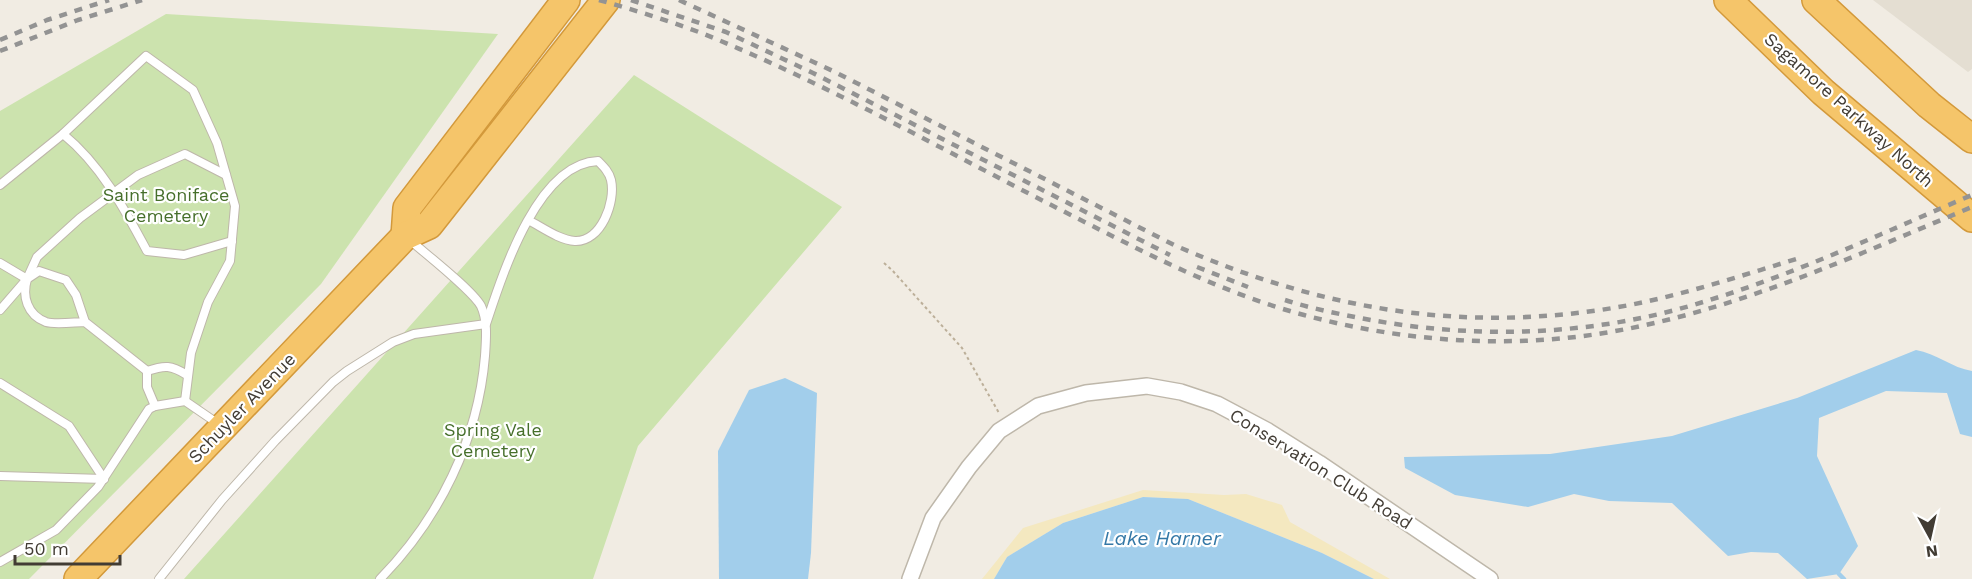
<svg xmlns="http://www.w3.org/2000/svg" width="1972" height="579" font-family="'Work Sans',sans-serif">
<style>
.residential{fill:#e4ded2}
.green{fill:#cce3ae}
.sand{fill:#f4e8c0}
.water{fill:#a2ceeb}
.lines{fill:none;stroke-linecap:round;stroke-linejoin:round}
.stream{stroke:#a2ceeb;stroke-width:4.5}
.lane-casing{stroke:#beb7aa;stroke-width:10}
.street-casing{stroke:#beb7aa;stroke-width:18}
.highway-casing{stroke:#d3993b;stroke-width:30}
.path{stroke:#bcaf99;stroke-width:2;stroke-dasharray:3 3;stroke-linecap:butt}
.lane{stroke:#fff;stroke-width:8}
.street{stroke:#fff;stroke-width:15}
.highway{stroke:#f5c56a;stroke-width:27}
.rail{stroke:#939393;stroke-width:4.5;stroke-dasharray:8 8;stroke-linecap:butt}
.labels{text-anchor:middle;stroke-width:4.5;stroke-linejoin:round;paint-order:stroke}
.street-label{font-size:18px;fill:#423c34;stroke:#fff}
.park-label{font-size:18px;fill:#466f2b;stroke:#fff}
.water-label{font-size:20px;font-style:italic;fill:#3478a6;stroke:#fff}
</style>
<rect width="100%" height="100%" fill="#f1ece3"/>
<polygon class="residential" points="1873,0 1972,0 1972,69 1968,72"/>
<g class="green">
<polygon points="166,14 498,34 321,284 29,579 0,579 0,111"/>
<polygon points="634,75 842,207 638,446 593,579 184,579"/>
</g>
<polygon class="sand" points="1143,490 1224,495 1246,494 1282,505 1290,522 1390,579 1374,579 1322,553 1188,499 1143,497 1063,523 1007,557 994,579 982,579 1023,528"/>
<g class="water">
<path d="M1916,350C1936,353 1952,368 1972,371V437L1960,434L1947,393L1886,391L1819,418L1817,456L1858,546L1839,574L1807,579L1778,553L1751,552L1728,556L1672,503L1609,501L1574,494L1528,507L1455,495L1405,468L1404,457L1550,454L1672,436L1797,398Z"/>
<polygon points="785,378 817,393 811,553 808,579 719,579 718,451 749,390"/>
<polygon points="1143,497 1188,499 1322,553 1374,579 994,579 1007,557 1063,523"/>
</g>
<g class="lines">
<polyline class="stream" points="1839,574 1844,579"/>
<g class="lane-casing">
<g id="lane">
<path d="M63,134C101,165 124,208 147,251L184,255L232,241"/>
<polyline points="0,185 63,134 146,56 193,90 217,143 235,206 230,261 208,302 191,353 185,401"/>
<polyline points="0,263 27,279"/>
<polyline points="0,310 27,279 37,257 80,218 138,175 185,154 226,175"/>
<path d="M85,322C76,322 55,325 46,322C27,315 22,296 27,279L39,271L66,280L76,295L85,322L147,371"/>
<polyline points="0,383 69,426 104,479"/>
<path d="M155,406L147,387V371C165,365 171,365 187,375"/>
<polyline points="0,476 104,479"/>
<polyline points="0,562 56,530 98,487 149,409 155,406 185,401 220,425"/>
<path d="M159,579L222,500L275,441L333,382L347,371L393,342L414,334L486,324C502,276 537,163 598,161C604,167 609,172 611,180C616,202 601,242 575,241C559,240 542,227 528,220"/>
<path d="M380,579C439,519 478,440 485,356C486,340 488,321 481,306C472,290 427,255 411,241"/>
</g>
</g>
<g class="street-casing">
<polyline id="street" points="910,579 933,518 969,467 999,431 1038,406 1086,393 1147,386 1181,392 1217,404 1268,431 1319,463 1490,579"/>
</g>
<g class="highway-casing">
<g id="highway">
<polyline points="1728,0 1823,92 1972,218"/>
<polyline points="1816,0 1929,105 1972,139"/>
<polyline points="405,236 407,208 566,0"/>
<polyline points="78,579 405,236 429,225 606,0"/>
</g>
</g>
<polyline class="path" points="884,263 892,270 962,348 999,413"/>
<use href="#lane" class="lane"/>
<use href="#street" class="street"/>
<use href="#highway" class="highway"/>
<g class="rail">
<path d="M599,0C634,10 670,21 704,34C827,84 943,150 1061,210C1140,250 1218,292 1304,315C1400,341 1505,349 1604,333C1733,312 1852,257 1972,207"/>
<polyline points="631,0 726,32 813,73 1170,255"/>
<path d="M679,0L833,71L1174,245C1313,306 1449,332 1600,310C1670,300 1736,277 1803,257"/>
<polyline points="0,40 47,20 109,0"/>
<polyline points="0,51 78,20 142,0"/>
<polyline points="1197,267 1248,287"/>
<path d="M1285,300C1309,308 1335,313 1360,318C1469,339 1585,337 1693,305C1789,277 1880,234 1972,195"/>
</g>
</g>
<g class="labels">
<g class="street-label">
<text transform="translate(1849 110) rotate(42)" y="6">Sagamore Parkway North</text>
<text transform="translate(242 408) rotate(-46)" y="6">Schuyler Avenue</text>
<text transform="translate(1321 469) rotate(32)" y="6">Conservation Club Road</text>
</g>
<g class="park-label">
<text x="166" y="201">Saint Boniface<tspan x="166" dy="21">Cemetery</tspan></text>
<text x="493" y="436">Spring Vale<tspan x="493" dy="21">Cemetery</tspan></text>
</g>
<g class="water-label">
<text x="1162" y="545">Lake Harner</text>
</g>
</g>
<g transform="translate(1930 537) rotate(172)" stroke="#ffffff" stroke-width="4.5" paint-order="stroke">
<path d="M0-4.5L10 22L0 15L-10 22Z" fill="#423c34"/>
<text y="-9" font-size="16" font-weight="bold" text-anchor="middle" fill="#423c34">N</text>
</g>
<path d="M15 555v9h105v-9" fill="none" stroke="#423c34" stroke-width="3"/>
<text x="24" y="555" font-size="18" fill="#423c34" stroke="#ffffff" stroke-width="4.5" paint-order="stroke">50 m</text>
</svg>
